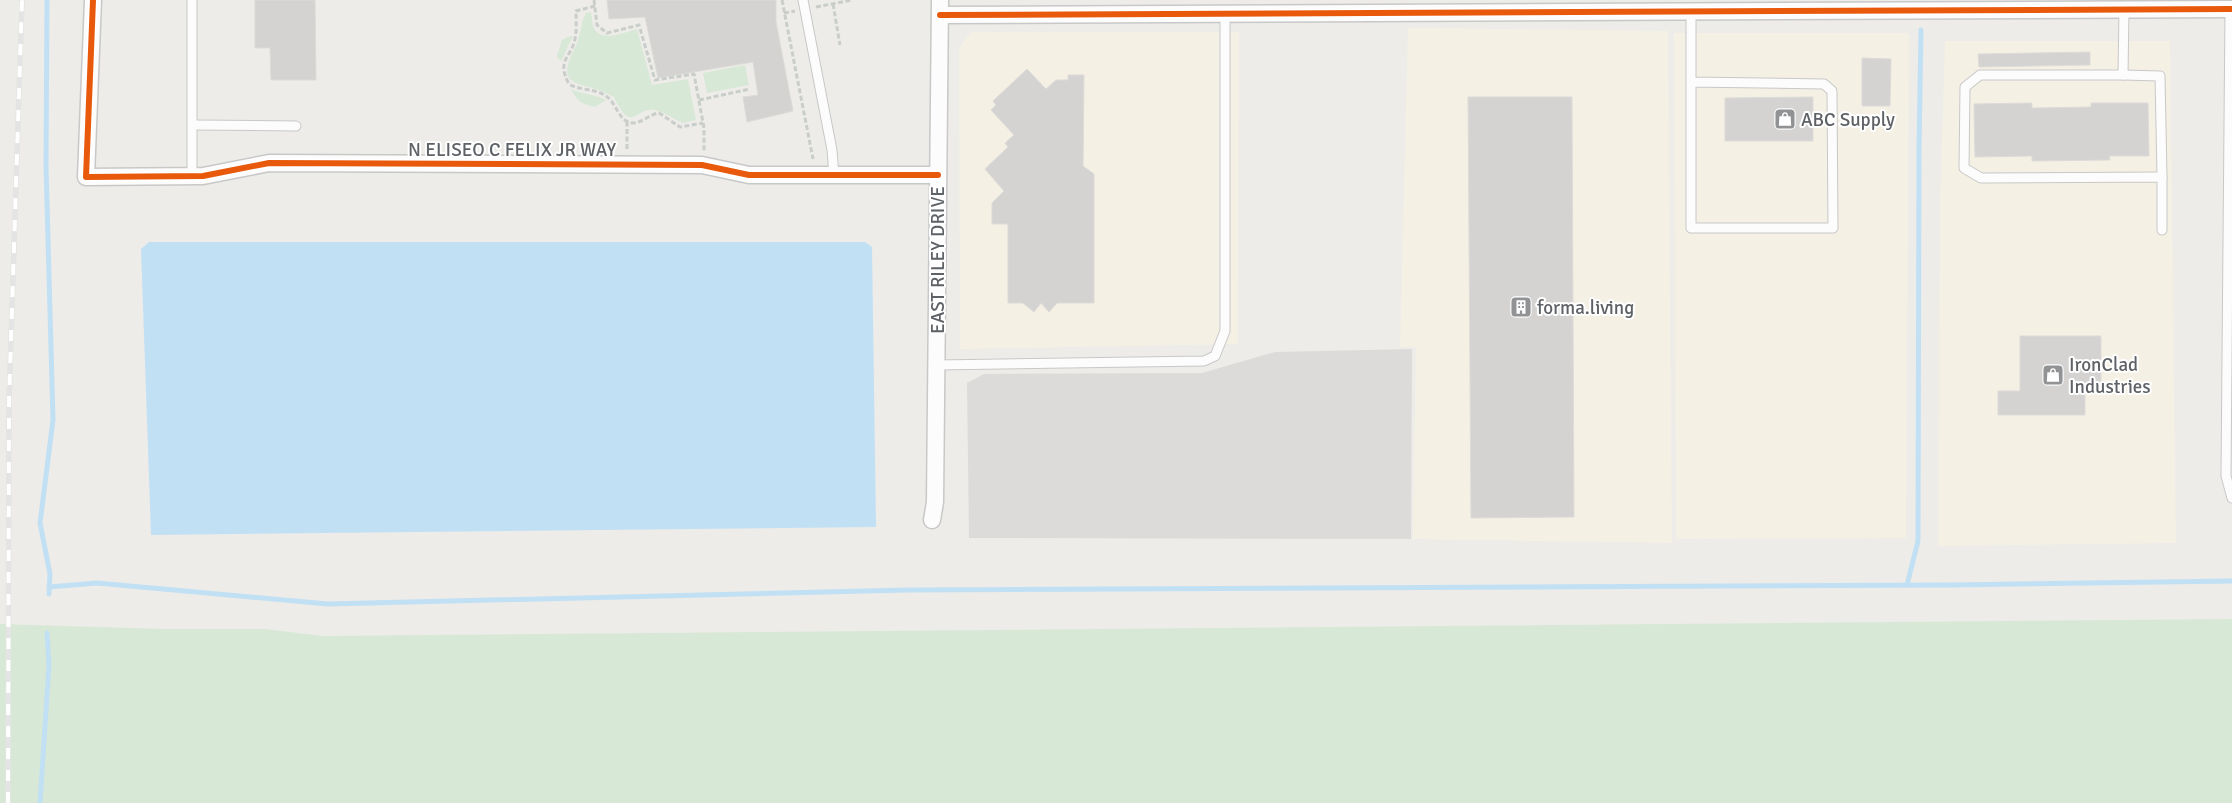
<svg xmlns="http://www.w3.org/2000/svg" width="2232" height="803" font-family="Signika,sans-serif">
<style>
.commercial{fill:#f5f0e4}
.industrial{fill:#dddbd9}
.green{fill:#d8e8d6}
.water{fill:#c2e0f4}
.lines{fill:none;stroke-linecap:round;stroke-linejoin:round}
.stream{stroke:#c2e0f4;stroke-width:5}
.building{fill:#d4d3d2;stroke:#dcdbd8}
.lane-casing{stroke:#c8c8c8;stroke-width:11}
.street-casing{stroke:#c8c8c8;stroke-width:19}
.path{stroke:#cacecb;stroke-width:3;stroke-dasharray:5 2.5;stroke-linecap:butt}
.lane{stroke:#fcfcfc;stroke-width:9}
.street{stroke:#fcfcfc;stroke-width:16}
.rail-casing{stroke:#e3e4e3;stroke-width:5.5}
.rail{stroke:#fff;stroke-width:4;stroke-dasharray:11;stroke-linecap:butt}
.cycleway-casing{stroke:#fff;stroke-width:9}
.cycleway{stroke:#e8590c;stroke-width:6}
.labels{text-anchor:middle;stroke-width:4;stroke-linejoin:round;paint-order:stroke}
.poi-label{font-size:19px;fill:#5e6266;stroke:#fff;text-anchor:start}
.street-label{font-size:19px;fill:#5e6266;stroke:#fff}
</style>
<rect width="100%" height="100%" fill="#edece9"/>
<g class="commercial">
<polygon points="1408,28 1668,31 1672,543 1413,539 1416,347 1400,347"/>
<polygon points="971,32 1239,32 1238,344 960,349 959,48"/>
<polygon points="1674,33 1909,33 1906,538 1676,539"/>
<polygon points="1945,41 2170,41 2176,543 1938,546 1940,204"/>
</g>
<polygon class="industrial" points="1412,349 1411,539 969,538 967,383 984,374 1202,373 1275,352"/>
<g class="green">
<path d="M591,12C592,17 592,24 594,28C601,43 626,32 637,29L652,85L688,79L696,120L683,123C673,119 665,112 654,110C635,107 632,135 614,97C608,94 602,91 596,89C580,84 561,84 569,61C571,54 575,49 577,43C581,33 581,21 586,13Z"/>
<path d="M573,36L561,61L557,57C557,51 561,48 561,41L567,37Z"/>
<polygon points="745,65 749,85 707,93 703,73"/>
<path d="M571,89C582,94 594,94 606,100L595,107C580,103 578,102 571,89Z"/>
<polygon points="2232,619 2232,803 0,803 0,624 164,629 264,629 324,636"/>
</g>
<polygon class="water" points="149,242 865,242 872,247 876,527 151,535 141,249"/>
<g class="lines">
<g class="stream">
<polyline points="47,0 46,166 53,420 40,523 50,574 49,594"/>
<polyline points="1907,585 1918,541 1919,149 1921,30"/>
<polyline points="49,587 97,583 328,604 907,590 1952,585 2232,581"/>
<polyline points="40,803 49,665 47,633"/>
</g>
</g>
<g class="building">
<polygon points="255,0 315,0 316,80 271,80 270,48 255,48"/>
<polygon points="607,0 776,0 776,22 793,111 747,122 743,97 758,95 753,62 658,78 645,17 609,19"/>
<polygon points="2090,52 2090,65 1979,67 1978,54"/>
<polygon points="1862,58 1891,59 1890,106 1862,106"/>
<polygon points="1027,69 1046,89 1056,80 1068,80 1068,75 1084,75 1083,166 1094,174 1094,303 1057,303 1049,312 1041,303 1034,312 1023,303 1008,303 1008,224 992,224 992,203 1004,191 985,169 1008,147 1005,143 1014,135 991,110 996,105 993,101"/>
<polygon points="1468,97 1572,97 1574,517 1471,518"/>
<polygon points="1813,97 1813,141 1725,141 1725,98"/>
<polygon points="2032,103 2032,108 2091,107 2091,103 2148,103 2149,156 2109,156 2110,160 2032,161 2032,156 1975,157 1974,104"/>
<polygon points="2020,336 2101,336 2101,392 2085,392 2085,415 1998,415 1998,391 2020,391"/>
</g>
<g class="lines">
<g class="lane-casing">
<g id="lane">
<polyline points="192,0 192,176"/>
<polyline points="803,0 832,150 834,176"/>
<polyline points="2124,9 2123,75 1980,75 1965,87 1964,168 1981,178 2162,177 2162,230"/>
<polyline points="2230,9 2226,476 2232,498"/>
<polyline points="1691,10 1691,228 1833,228 1832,91 1824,84 1691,82"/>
<polyline points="2123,75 2160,76 2162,177"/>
<polyline points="193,125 296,126"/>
<polyline points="937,365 1204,361 1215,356 1225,331 1225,14"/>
</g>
</g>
<g class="street-casing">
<g id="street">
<polyline points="93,0 86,177 203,176 269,163 702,165 749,175 938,175"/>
<polyline points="940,15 2232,9"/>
<polyline points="932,520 935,502 940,0"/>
</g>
</g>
<g class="path">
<polyline points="594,0 597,25 607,33 639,25 655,80 694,74 704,128 704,151"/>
<polyline points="782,0 813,159"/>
<polyline points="833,4 840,45"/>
<path d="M595,6L576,11C576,20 577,30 575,39C571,58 556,60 569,84C580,91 595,88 606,96C617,103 618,122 633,123C642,123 650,114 659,113L680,127L703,123"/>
<polyline points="816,7 852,0"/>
<polyline points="784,13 795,11"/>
<polyline points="699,100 750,89"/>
<polyline points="627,149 627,122"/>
</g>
<use href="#lane" class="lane"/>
<use href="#street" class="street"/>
<g class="rail-casing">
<polyline id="rail" points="8,803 9,402 22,0"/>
</g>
<use href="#rail" class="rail"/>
<g class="cycleway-casing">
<g id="cycleway">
<polyline points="93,0 86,177 203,176 269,163 702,165 749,175 938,175"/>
<polyline points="940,15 2232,9"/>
</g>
</g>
<use href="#cycleway" class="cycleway"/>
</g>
<defs>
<g id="shop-square" transform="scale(1.125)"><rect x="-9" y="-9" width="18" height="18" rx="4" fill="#909294" stroke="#fff"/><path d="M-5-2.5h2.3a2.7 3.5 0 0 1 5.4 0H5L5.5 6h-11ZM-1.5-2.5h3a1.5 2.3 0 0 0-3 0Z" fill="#fff"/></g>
<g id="building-square" transform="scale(1.125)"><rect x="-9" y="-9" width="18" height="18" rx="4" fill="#909294" stroke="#fff"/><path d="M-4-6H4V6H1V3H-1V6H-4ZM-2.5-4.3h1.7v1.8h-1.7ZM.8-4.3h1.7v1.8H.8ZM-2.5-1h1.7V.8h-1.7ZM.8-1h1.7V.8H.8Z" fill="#fff"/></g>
</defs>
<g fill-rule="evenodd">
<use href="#shop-square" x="1785" y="119"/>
<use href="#building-square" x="1521" y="307"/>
<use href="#shop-square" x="2053" y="375"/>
</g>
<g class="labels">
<g class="poi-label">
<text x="1801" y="126">ABC Supply</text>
<text x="1537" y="314">forma.living</text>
<text x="2069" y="371">IronClad<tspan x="2069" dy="22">Industries</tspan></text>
</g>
<g class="street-label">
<text x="512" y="156">N ELISEO C FELIX JR WAY</text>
<text transform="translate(937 260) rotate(-90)" y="7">EAST RILEY DRIVE</text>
</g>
</g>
</svg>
